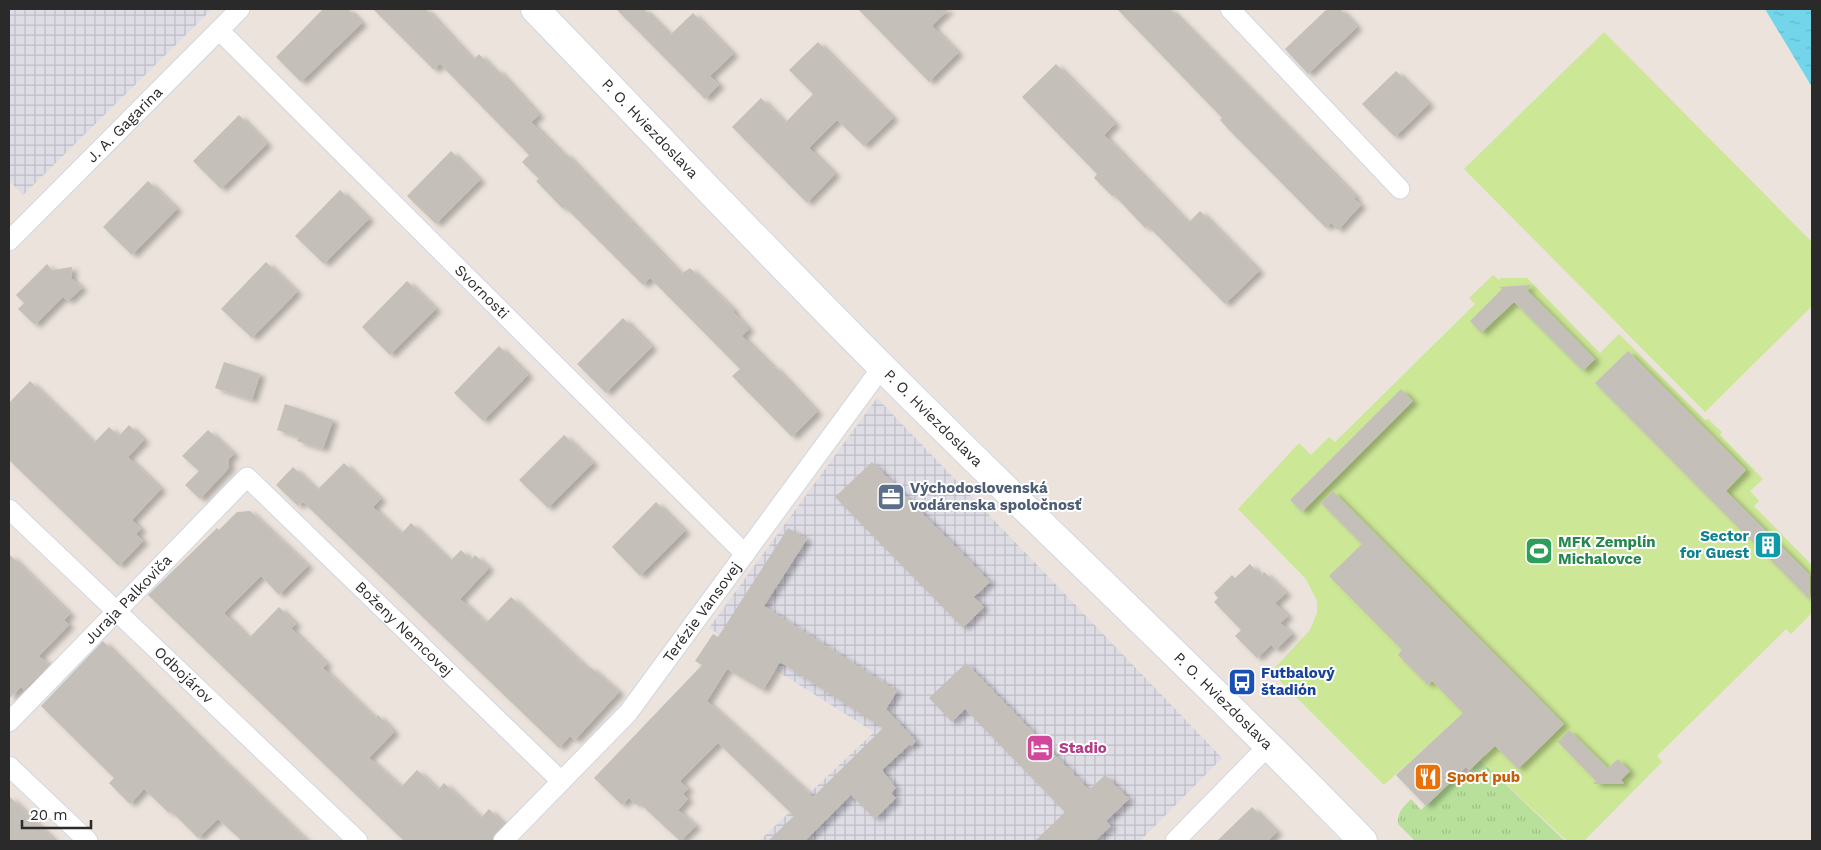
<svg xmlns="http://www.w3.org/2000/svg" width="1821" height="850" font-family="'Work Sans',sans-serif">
<style>
.industrial{fill:url(#industrial-grid)}
.grass{fill:url(#grass-tufts)}
.pitch{fill:#cce796}
.water{fill:url(#water-ripples)}
.building{fill:#c4bfb8;fill-rule:evenodd;filter:url(#shadow)}
.lines{fill:none;stroke-linecap:round;stroke-linejoin:round}
.street-casing{stroke:#d1d6e2;stroke-width:21}
.secondary-casing{stroke:#d1d6e2;stroke-width:30}
.street{stroke:#fff;stroke-width:19}
.secondary{stroke:#fff;stroke-width:28}
.labels{text-anchor:middle;stroke-width:4;stroke-linejoin:round;paint-order:stroke}
.street-label{font-size:15px;fill:#2a2a2a;stroke:#fff}
.service-label{font-size:15px;font-weight:bold;fill:#4e5e75;stroke:#fff;text-anchor:start}
.culture-label{font-size:15px;font-weight:bold;fill:#0d838f;stroke:#fff;text-anchor:end}
.leisure-label{font-size:15px;font-weight:bold;fill:#27864d;stroke:#fff;text-anchor:start}
.transit-label{font-size:15px;font-weight:bold;fill:#164399;stroke:#fff;text-anchor:start}
.hotel-label{font-size:15px;font-weight:bold;fill:#b23c85;stroke:#fff;text-anchor:start}
.food-label{font-size:15px;font-weight:bold;fill:#c56008;stroke:#fff;text-anchor:start}
</style>
<defs>
<pattern id="industrial-grid" width="8" height="8" patternUnits="userSpaceOnUse" patternTransform="scale(1.25)"><rect width="8" height="8" fill="#dedce4"/><path d="M0 4h8M4 0v8" fill="none" stroke="#bfbdc4"/></pattern>
<pattern id="grass-tufts" width="24" height="20" patternUnits="userSpaceOnUse" patternTransform="scale(1.25)"><rect width="24" height="20" fill="#b8e09a"/><path d="M3 7l-1-3M5 7V3M7 7l1-3M15 17l-1-3M17 17v-4M19 17l1-3" fill="none" stroke="#9ec085"/></pattern>
<pattern id="water-ripples" width="26" height="14" patternUnits="userSpaceOnUse" patternTransform="scale(1.25)"><rect width="26" height="14" fill="#72d5ea"/><path d="M2 4q2-2 4 0t4 0M15 11q2-2 4 0t4 0" fill="none" stroke="#63b7c9"/></pattern>
<filter id="shadow"><feDropShadow dx="5.5" dy="3" stdDeviation="2.5" flood-color="#0004"/></filter>
</defs>
<rect width="100%" height="100%" fill="#ebe3dc"/>
<g class="industrial">
<polygon points="9,9 212,9 23,195 9,180"/>
<polygon points="877,398 1222,758 1140,841 759,841 874,732 709,628"/>
</g>
<path class="grass" d="M1480,760L1565,841H1415L1398,824C1397,813 1403,807 1411,799L1421,810L1456,777L1469,772Z"/>
<g class="pitch">
<polygon points="1604,32 1812,242 1812,306 1705,412 1464,169"/>
<polygon points="1493,275 1499,280 1501,278 1527,278 1600,353 1619,334 1705,420 1708,419 1722,432 1720,435 1763,479 1750,491 1759,501 1754,506 1812,565 1812,613 1791,634 1786,629 1657,756 1662,762 1584,841 1567,841 1480,760 1448,727 1384,785 1271,672 1310,630 1317,613 1317,601 1306,579 1238,509 1299,443 1311,455 1329,437 1335,442 1475,304 1469,298"/>
</g>
<polygon class="water" points="1765,9 1812,9 1812,87"/>
<g class="building">
<polygon points="323,9 348,9 362,23 301,82 276,57"/>
<polygon points="373,9 426,9 473,60 479,54 495,71 497,69 539,115 531,122 564,155 565,153 681,274 690,268 734,310 733,312 749,329 742,336 774,368 775,367 817,412 792,437 732,376 740,369 650,278 643,285 565,207 563,209 536,181 539,179 522,162 529,155 440,64 434,70"/>
<polygon points="616,9 644,9 670,35 693,13 733,54 710,76 719,85 705,99"/>
<polygon points="858,9 949,9 932,26 958,53 929,82"/>
<polygon points="1117,9 1170,9 1325,165 1356,197 1354,199 1361,205 1338,230 1331,223 1326,228 1230,131 1220,120 1222,118"/>
<polygon points="1327,9 1340,9 1357,27 1308,74 1285,49"/>
<polygon points="818,42 893,118 864,146 837,120 809,148 835,174 807,203 732,127 761,98 785,123 813,94 789,70"/>
<polygon points="1056,64 1115,124 1104,135 1188,223 1200,211 1259,271 1225,304 1148,226 1145,228 1114,195 1112,196 1094,178 1097,174 1022,97"/>
<polygon points="1396,71 1429,104 1395,137 1362,104"/>
<polygon points="239,115 267,144 221,189 193,161"/>
<polygon points="451,151 480,180 436,224 407,196"/>
<polygon points="148,181 177,209 132,255 103,227"/>
<polygon points="340,190 369,219 324,264 295,236"/>
<polygon points="266,262 297,292 252,338 221,309"/>
<polygon points="47,264 52,270 72,267 71,278 82,288 68,301 63,297 35,325 18,309 24,303 16,295"/>
<polygon points="407,281 436,309 390,355 362,327"/>
<polygon points="1531,285 1527,290 1595,359 1583,371 1514,302 1481,333 1470,321 1502,289 1499,287"/>
<polygon points="623,318 652,347 606,393 577,364"/>
<polygon points="499,346 528,375 483,421 454,393"/>
<polygon points="1628,351 1746,470 1726,491 1810,575 1810,600 1595,383"/>
<polygon points="224,362 260,374 252,400 215,388"/>
<polygon points="30,381 94,443 109,427 119,436 129,425 144,440 128,457 161,489 132,520 141,529 136,534 143,541 119,566 9,460 9,403"/>
<polygon points="1401,389 1413,401 1302,512 1290,500"/>
<polygon points="285,404 333,420 323,449 297,441 299,437 277,430"/>
<polygon points="208,430 234,454 228,460 229,468 200,499 185,485 199,471 182,456"/>
<polygon points="564,435 593,463 548,508 519,480"/>
<polygon points="872,462 990,582 974,597 984,607 963,628 835,497"/>
<polygon points="344,463 381,499 373,507 401,534 411,523 450,561 461,550 471,560 475,555 489,568 460,599 486,623 511,597 588,669 590,667 619,692 575,740 570,736 559,748 303,502 298,506 276,485 293,467 317,490"/>
<polygon points="1333,491 1564,724 1518,769 1495,746 1469,770 1466,767 1426,806 1396,775 1463,713 1432,681 1428,685 1398,655 1402,650 1329,576 1362,544 1321,503"/>
<polygon points="656,502 685,531 640,576 612,547"/>
<polygon points="250,511 308,566 279,595 261,576 224,613 249,638 279,607 296,624 291,628 327,664 323,668 375,718 378,715 394,732 369,758 401,787 417,770 438,790 444,783 481,818 489,809 504,824 495,834 492,841 404,841 148,595 217,528 219,530 237,512"/>
<path d="M788,528L807,539L764,606L897,691L886,709L916,741L912,746L909,745L882,770L896,788L891,793L896,798L875,819L851,795L805,841H768L794,816L718,743L680,781L688,789L683,794L688,799L678,810L696,826L680,841L638,802L636,805L629,798L622,805L594,778L702,665L695,661L713,634L718,637ZM780,662L883,728L813,797L707,701L727,669L763,690Z"/>
<polygon points="9,554 70,614 64,620 69,625 39,656 49,665 24,690 21,687 9,699"/>
<polygon points="1250,564 1261,576 1264,572 1286,593 1275,603 1288,616 1280,623 1292,634 1276,650 1271,645 1257,658 1235,636 1241,630 1214,602 1218,598 1214,593 1232,575 1235,578"/>
<polygon points="103,641 213,751 307,841 242,841 218,819 198,838 171,811 169,813 144,789 130,804 109,783 114,778 41,706"/>
<polygon points="966,663 1089,790 1105,775 1129,799 1106,821 1111,826 1095,841 1035,841 1065,812 965,709 952,722 929,698"/>
<polygon points="1569,730 1608,768 1618,759 1630,771 1621,780 1624,784 1593,784 1596,781 1558,742"/>
<polygon points="9,796 55,841 9,841"/>
<polygon points="1252,807 1277,832 1268,841 1217,841"/>
</g>
<g class="lines">
<g class="street-casing">
<g id="street">
<polyline points="1230,9 1400,189"/>
<path id="s1" d="M219,30L745,554"/>
<path id="s2" d="M9,241L240,9"/>
<path id="s3" d="M9,509L358,841"/>
<path id="s4" d="M9,722L247,477L561,781"/>
<polyline points="9,766 88,841"/>
<path id="s5" d="M503,841L628,713L882,367"/>
<polyline points="1175,841 1267,747"/>
</g>
</g>
<g class="secondary-casing">
<g id="secondary">
<path id="s6" d="M535,9C651,129 766,251 884,369C1042,528 1207,680 1363,841"/>
</g>
</g>
<use href="#street" class="street"/>
<use href="#secondary" class="secondary"/>
</g>
<defs>
<g id="office-square" transform="scale(1.4375)"><rect x="-9" y="-9" width="18" height="18" rx="4" fill="#5c6f8a" stroke="#fff"/><path d="M-6-3h4V-5.5h4V-3h4V5H-6ZM-1-4.5V-3h2v-1.5ZM-6 0V1H6V0Z" fill="#fff"/></g>
<g id="building-square" transform="scale(1.4375)"><rect x="-9" y="-9" width="18" height="18" rx="4" fill="#0f9aa8" stroke="#fff"/><path d="M-4-6H4V6H1V3H-1V6H-4ZM-2.5-4.3h1.7v1.8h-1.7ZM.8-4.3h1.7v1.8H.8ZM-2.5-1h1.7V.8h-1.7ZM.8-1h1.7V.8H.8Z" fill="#fff"/></g>
<g id="stadium-square" transform="scale(1.4375)"><rect x="-9" y="-9" width="18" height="18" rx="4" fill="#2e9e5b" stroke="#fff"/><path d="M0-5a6.5 5 0 1 0 0 10a6.5 5 0 1 0 0-10ZM-3.5-1.8h7v3.6h-7Z" fill="#fff"/></g>
<g id="bus-square" transform="scale(1.4375)"><rect x="-9" y="-9" width="18" height="18" rx="4" fill="#1a4fb4" stroke="#fff"/><path d="M-5-6H5V4H4V6H2V4H-2V6H-4V4H-5ZM-3.5-4V0h7V-4ZM-3.5 1.2v1.5H-2V1.2ZM2 1.2v1.5H3.5V1.2Z" fill="#fff"/></g>
<g id="hotel-square" transform="scale(1.4375)"><rect x="-9" y="-9" width="18" height="18" rx="4" fill="#d1479c" stroke="#fff"/><path d="M-6-4.5h1.5V1H6V5H4.5V3h-9V5H-6ZM-4 0a1.8 1.8 0 1 1 3.6 0ZM.5 0V-2.5h3Q6-2.5 6 0Z" fill="#fff"/></g>
<g id="restaurant-square" transform="scale(1.4375)"><rect x="-9" y="-9" width="18" height="18" rx="4" fill="#e8710a" stroke="#fff"/><path d="M-5-6h1v4h1v-4h1v4h1v-4h1v5L-1.5 .5V6h-2V.5L-5-1ZM5-6V6H3V1.5H1.5Q1.5-4 5-6Z" fill="#fff"/></g>
</defs>
<g fill-rule="evenodd">
<use href="#office-square" x="891" y="497"/>
<use href="#building-square" x="1768" y="545"/>
<use href="#stadium-square" x="1539" y="551"/>
<use href="#bus-square" x="1242" y="682"/>
<use href="#hotel-square" x="1040" y="748"/>
<use href="#restaurant-square" x="1428" y="777"/>
</g>
<g class="labels">
<g class="street-label">
<text dy="5" stroke="none"><textPath href="#s2" startOffset="164">J. A. Gagarina</textPath></text>
<text dy="5" stroke="none"><textPath href="#s6" startOffset="166">P. O. Hviezdoslava</textPath></text>
<text dy="5" stroke="none"><textPath href="#s1" startOffset="371">Svornosti</textPath></text>
<text dy="5" stroke="none"><textPath href="#s6" startOffset="571">P. O. Hviezdoslava</textPath></text>
<text dy="5" stroke="none"><textPath href="#s4" startOffset="171">Juraja Palkoviča</textPath></text>
<text dy="5" stroke="none"><textPath href="#s5" startOffset="304">Terézie Vansovej</textPath></text>
<text dy="5" stroke="none"><textPath href="#s4" startOffset="560">Boženy Nemcovej</textPath></text>
<text dy="5" stroke="none"><textPath href="#s3" startOffset="241">Odbojárov</textPath></text>
<text dy="5" stroke="none"><textPath href="#s6" startOffset="976">P. O. Hviezdoslava</textPath></text>
</g>
<g class="service-label">
<text x="910" y="493">Východoslovenská<tspan x="910" dy="17">vodárenska spoločnosť</tspan></text>
</g>
<g class="culture-label">
<text x="1749" y="541">Sector<tspan x="1749" dy="17">for Guest</tspan></text>
</g>
<g class="leisure-label">
<text x="1558" y="547">MFK Zemplín<tspan x="1558" dy="17">Michalovce</tspan></text>
</g>
<g class="transit-label">
<text x="1261" y="678">Futbalový<tspan x="1261" dy="17">štadión</tspan></text>
</g>
<g class="hotel-label">
<text x="1059" y="753">Stadio</text>
</g>
<g class="food-label">
<text x="1447" y="782">Sport pub</text>
</g>
</g>
<rect width="1821" height="850" fill="none" stroke="#2a2a2a" stroke-width="20"/>
<path d="M22 820v8h69v-8" fill="none" stroke="#2a2a2a" stroke-width="2.5"/>
<text x="30" y="820" font-size="15" fill="#2a2a2a" stroke="#ffffff" stroke-width="4" paint-order="stroke">20 m</text>
</svg>
